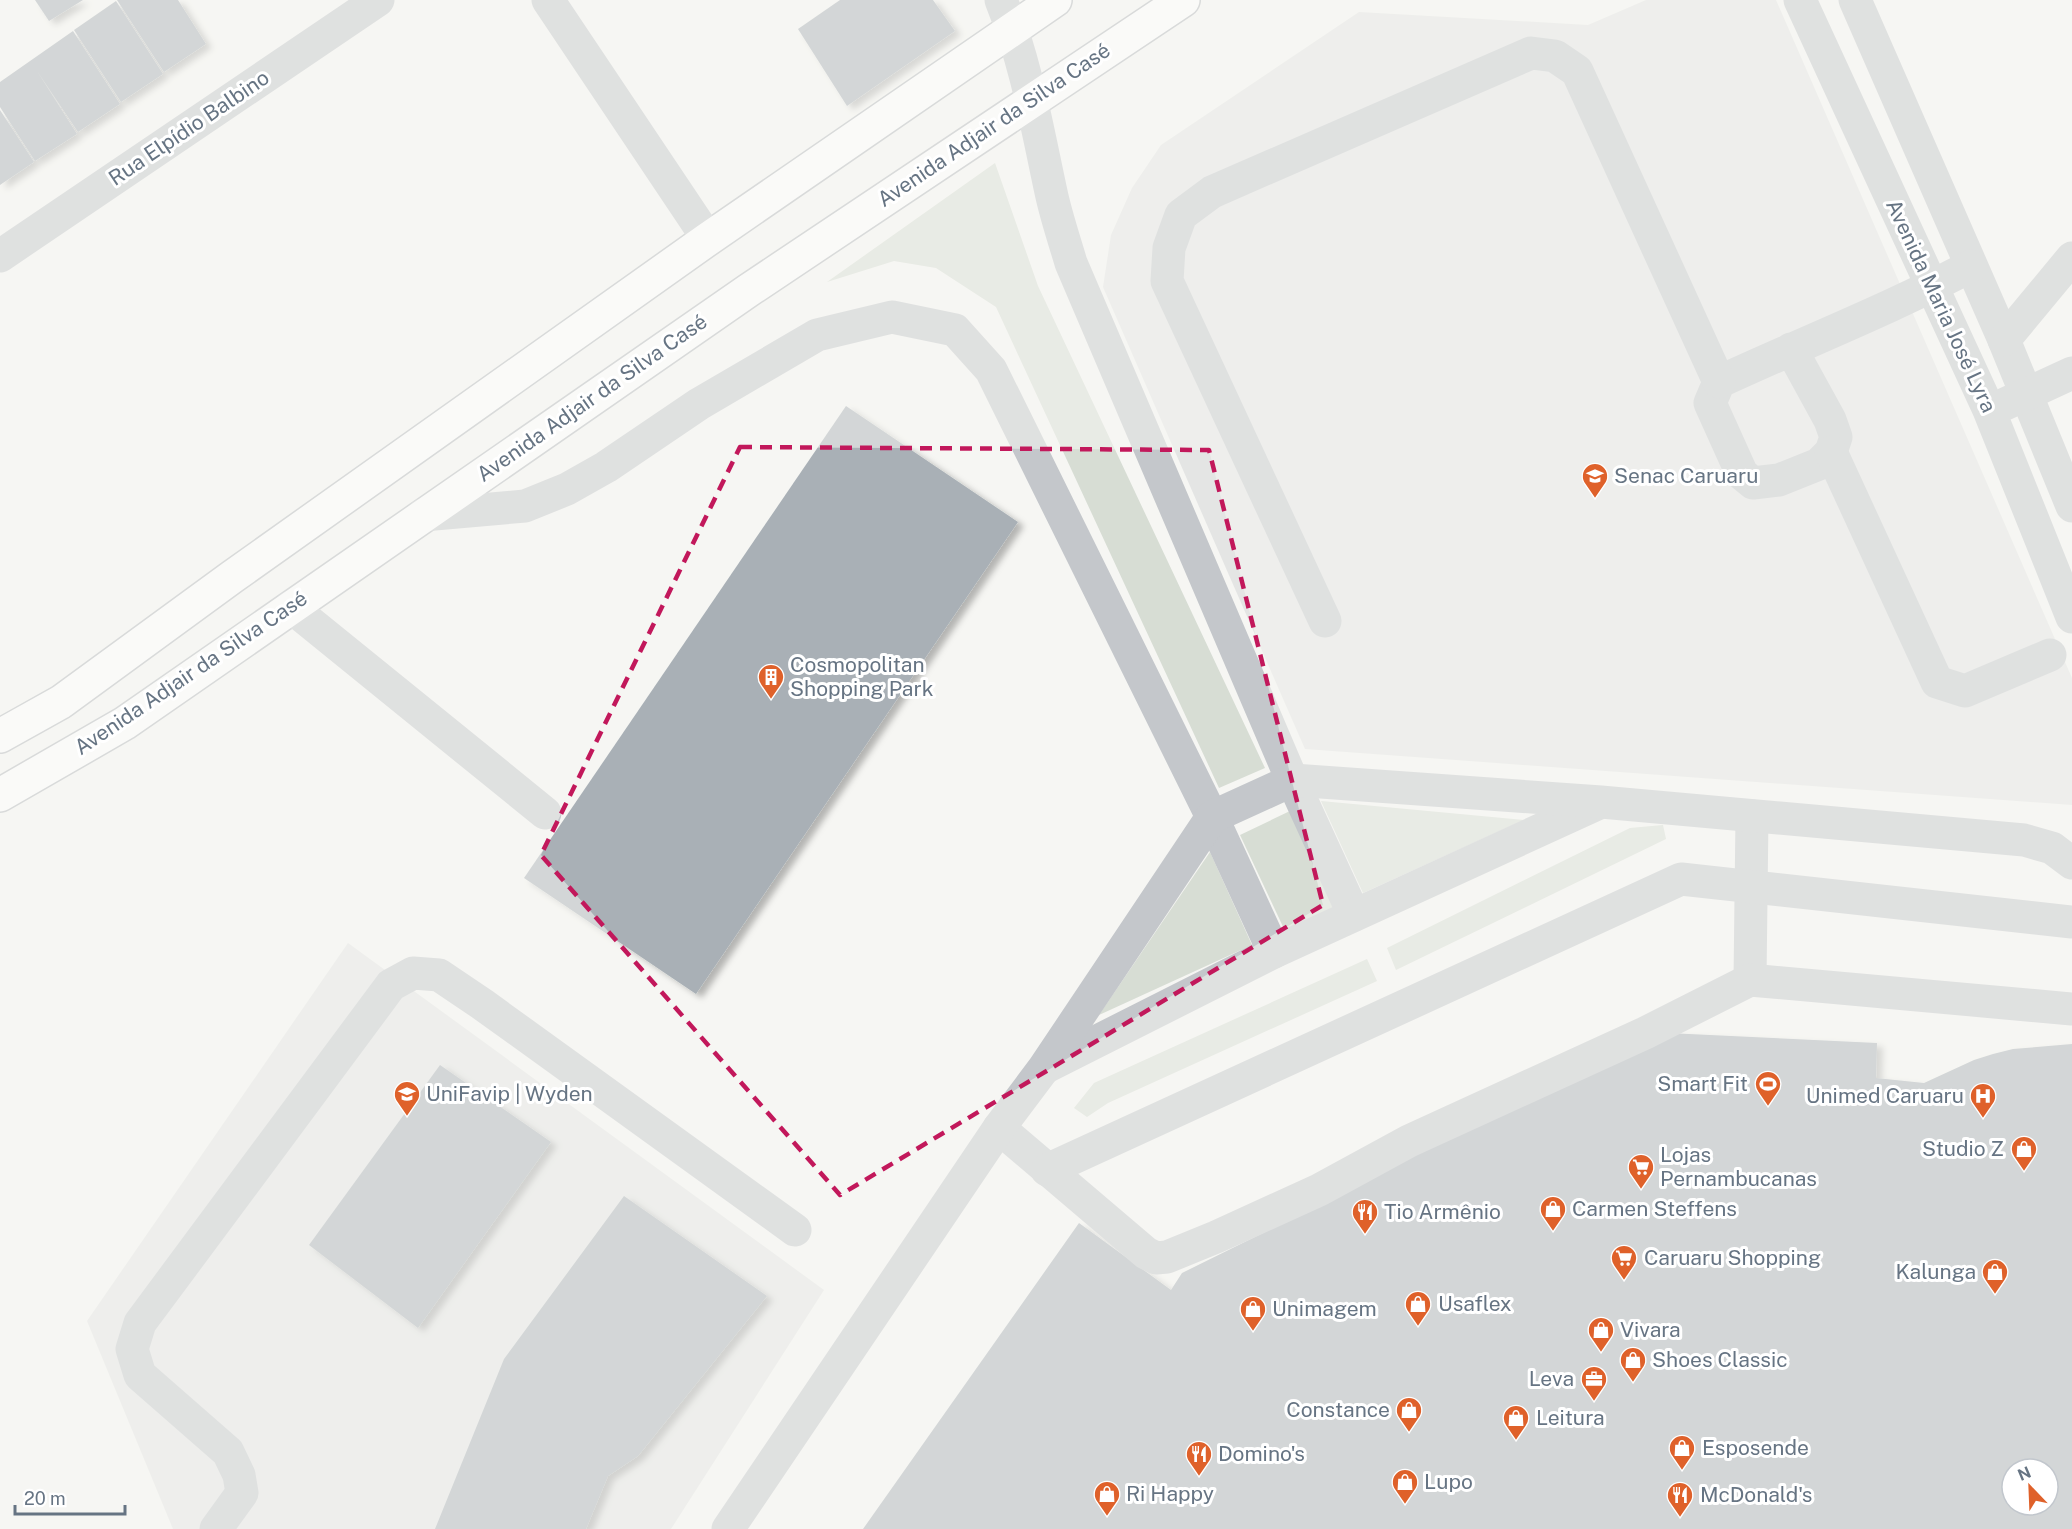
<svg xmlns="http://www.w3.org/2000/svg" width="2072" height="1529" font-family="'Public Sans',sans-serif">
<style>
.built{fill:#e4e5e4}
.green{fill:#d7ddd4}
.building{fill:#a9b0b6;fill-rule:evenodd;filter:url(#shadow)}
.lines{fill:none;stroke-linecap:round;stroke-linejoin:round}
.major-casing{stroke:#b5b9bd;stroke-width:36}
.minor{stroke:#c4c7cb;stroke-width:33}
.major{stroke:#fff;stroke-width:33}
.marked{fill:none;stroke:#c2185b;stroke-width:4.5;stroke-dasharray:12 8;stroke-linejoin:round}
.labels{text-anchor:middle;stroke-width:6;stroke-linejoin:round;paint-order:stroke}
.street-label{font-size:21px;fill:#667483;stroke:#fff}
.poi-label{font-size:21px;fill:#667483;stroke:#fff;text-anchor:start}
</style>
<defs>
<filter id="shadow"><feDropShadow dx="6" dy="4" stdDeviation="3" flood-color="#0004"/></filter>
</defs>
<rect width="100%" height="100%" fill="#f6f6f3"/>
<g class="built">
<polygon points="1646,0 1776,0 2072,678 2072,805 1305,749 1103,287 1111,235 1132,188 1161,145 1359,12 1588,25"/>
<polygon points="348,943 824,1290 671,1529 173,1529 87,1321"/>
</g>
<g class="green">
<polygon points="995,163 1038,286 1265,768 1219,788 996,307 936,268 894,261 827,282"/>
<polygon points="1321,801 1524,820 1363,893"/>
<polygon points="1290,811 1335,908 1285,931 1240,835"/>
<polygon points="1663,825 1666,839 1396,970 1387,948 1630,828"/>
<polygon points="1210,852 1252,945 1099,1015"/>
<polygon points="1367,959 1377,981 1108,1103 1087,1117 1074,1108 1094,1083"/>
</g>
<g class="building">
<polygon points="35,0 83,0 49,21"/>
<polygon points="117,0 178,0 206,44 164,72"/>
<polygon points="840,0 933,0 955,31 847,106 798,29"/>
<polygon points="116,1 163,74 121,102 74,30"/>
<polygon points="73,31 120,104 78,132 37,71 77,134 35,161 0,107 0,82"/>
<polygon points="0,110 34,162 0,185"/>
<polygon points="846,406 1018,522 696,994 524,878"/>
<path d="M1668,1033L1877,1043L1876,1078L1924,1083L1974,1060L1993,1054L2013,1049L2072,1044V1529H863L1079,1223L1171,1290L1182,1273L1350,1190L1399,1154ZM2012,1469H2048V1505H2012Z"/>
<polygon points="440,1065 551,1142 418,1328 309,1245"/>
<polygon points="624,1196 767,1296 638,1456 608,1476 586,1529 435,1529 504,1359"/>
</g>
<g class="lines">
<g class="major-casing">
<g id="major">
<polyline points="0,736 61,702 232,577 708,239 1055,0"/>
<polyline points="0,795 125,723 749,290 1183,0"/>
</g>
</g>
<g class="minor">
<polyline points="548,0 708,239"/>
<path d="M1001,0C1026,62 1037,127 1051,192C1056,216 1064,239 1071,263L1289,773L1354,915"/>
<polyline points="1800,0 1989,410 2072,617"/>
<polyline points="1855,0 2004,340 2072,506"/>
<polyline points="0,256 378,0"/>
<polyline points="2004,340 2072,258"/>
<path d="M1791,349L1830,420L1836,437L1831,452L1819,464L1779,480L1753,483L1742,474L1710,403L1719,382C1803,343 1890,309 1971,266"/>
<polyline points="2005,404 2072,373"/>
<polyline points="1831,452 1937,682 1965,691 2050,655"/>
<polyline points="423,515 525,506 567,489 606,467 699,404 817,335 892,317 955,330 991,370 1212,817 1274,952"/>
<polyline points="291,607 545,813"/>
<polyline points="1325,621 1167,281 1169,248 1181,215 1212,192 1531,53 1555,56 1577,71 1719,382"/>
<polyline points="1750,980 1752,816"/>
<polyline points="1046,1067 1274,952 1597,804"/>
<polyline points="999,1128 1146,1253 1156,1258 1167,1257 1216,1237 1319,1190 1409,1141 1645,1033 1750,980 2072,1009"/>
<polyline points="1047,1170 1681,879 2072,922"/>
<polyline points="216,1529 242,1493 239,1475 228,1452 140,1375 132,1349 140,1323 391,985 413,973 439,975 482,1004 795,1230"/>
<polyline points="728,1529 999,1128 1044,1068 1212,817 1293,780 1601,802 2024,840 2052,848 2072,863"/>
</g>
<use href="#major" class="major"/>
</g>
<path d="M0 0H2072V1529H0ZM740,447L1209,450L1323,905L840,1195L541,855Z" fill="#f6f6f3" fill-opacity=".55" fill-rule="evenodd"/>
<path class="marked" d="M740,447L1209,450L1323,905L840,1195L541,855Z"/>
<defs>
<g id="university-pin" transform="scale(1.35)"><path d="M0 17L-7.5 6A9.5 9.5 0 1 1 7.5 6Z" fill="#df612a" stroke="#fff"/><path d="M0-5L7-2L0 1L-7-2ZM-4 1L0 2.5L4 1V4Q0 6-4 4Z" fill="#fff"/></g>
<g id="building-pin" transform="scale(1.35)"><path d="M0 17L-7.5 6A9.5 9.5 0 1 1 7.5 6Z" fill="#df612a" stroke="#fff"/><path d="M-4-6H4V6H1V3H-1V6H-4ZM-2.5-4.3h1.7v1.8h-1.7ZM.8-4.3h1.7v1.8H.8ZM-2.5-1h1.7V.8h-1.7ZM.8-1h1.7V.8H.8Z" fill="#fff"/></g>
<g id="stadium-pin" transform="scale(1.35)"><path d="M0 17L-7.5 6A9.5 9.5 0 1 1 7.5 6Z" fill="#df612a" stroke="#fff"/><path d="M0-5a6.5 5 0 1 0 0 10a6.5 5 0 1 0 0-10ZM-3.5-1.8h7v3.6h-7Z" fill="#fff"/></g>
<g id="hospital-pin" transform="scale(1.35)"><path d="M0 17L-7.5 6A9.5 9.5 0 1 1 7.5 6Z" fill="#df612a" stroke="#fff"/><path d="M-5-5h3v3.5h4V-5h3V5h-3V1.5h-4V5h-3Z" fill="#fff"/></g>
<g id="shop-pin" transform="scale(1.35)"><path d="M0 17L-7.5 6A9.5 9.5 0 1 1 7.5 6Z" fill="#df612a" stroke="#fff"/><path d="M-5-2.5h2.3a2.7 3.5 0 0 1 5.4 0H5L5.5 6h-11ZM-1.5-2.5h3a1.5 2.3 0 0 0-3 0Z" fill="#fff"/></g>
<g id="supermarket-pin" transform="scale(1.35)"><path d="M0 17L-7.5 6A9.5 9.5 0 1 1 7.5 6Z" fill="#df612a" stroke="#fff"/><path d="M-6-5.5h2.5l.6 2H6L4.5 2H-2.5L-4.4-4H-6ZM-1.5 3.2a1.3 1.3 0 1 0 .1 0ZM3 3.2a1.3 1.3 0 1 0 .1 0Z" fill="#fff"/></g>
<g id="restaurant-pin" transform="scale(1.35)"><path d="M0 17L-7.5 6A9.5 9.5 0 1 1 7.5 6Z" fill="#df612a" stroke="#fff"/><path d="M-5-6h1v4h1v-4h1v4h1v-4h1v5L-1.5 .5V6h-2V.5L-5-1ZM5-6V6H3V1.5H1.5Q1.5-4 5-6Z" fill="#fff"/></g>
<g id="office-pin" transform="scale(1.35)"><path d="M0 17L-7.5 6A9.5 9.5 0 1 1 7.5 6Z" fill="#df612a" stroke="#fff"/><path d="M-6-3h4V-5.5h4V-3h4V5H-6ZM-1-4.5V-3h2v-1.5ZM-6 0V1H6V0Z" fill="#fff"/></g>
</defs>
<g fill-rule="evenodd">
<use href="#university-pin" x="1595" y="476"/>
<use href="#building-pin" x="771" y="677"/>
<use href="#stadium-pin" x="1768" y="1084"/>
<use href="#university-pin" x="407" y="1094"/>
<use href="#hospital-pin" x="1983" y="1096"/>
<use href="#shop-pin" x="2024" y="1149"/>
<use href="#supermarket-pin" x="1641" y="1167"/>
<use href="#shop-pin" x="1553" y="1209"/>
<use href="#restaurant-pin" x="1365" y="1212"/>
<use href="#supermarket-pin" x="1624" y="1258"/>
<use href="#shop-pin" x="1995" y="1272"/>
<use href="#shop-pin" x="1418" y="1304"/>
<use href="#shop-pin" x="1253" y="1309"/>
<use href="#shop-pin" x="1601" y="1330"/>
<use href="#shop-pin" x="1633" y="1360"/>
<use href="#office-pin" x="1594" y="1379"/>
<use href="#shop-pin" x="1409" y="1410"/>
<use href="#shop-pin" x="1516" y="1418"/>
<use href="#shop-pin" x="1682" y="1448"/>
<use href="#restaurant-pin" x="1199" y="1454"/>
<use href="#shop-pin" x="1405" y="1482"/>
<use href="#shop-pin" x="1107" y="1494"/>
<use href="#restaurant-pin" x="1680" y="1495"/>
</g>
<g class="labels">
<g class="street-label">
<text transform="translate(994 125) rotate(-34)" y="7">Avenida Adjair da Silva Casé</text>
<text transform="translate(189 128) rotate(-34)" y="7">Rua Elpídio Balbino</text>
<text transform="translate(1941 306) rotate(65)" y="7">Avenida Maria José Lyra</text>
<text transform="translate(592 398) rotate(-35)" y="7">Avenida Adjair da Silva Casé</text>
<text transform="translate(191 673) rotate(-34)" y="7">Avenida Adjair da Silva Casé</text>
</g>
<g class="poi-label">
<text x="1614" y="483">Senac Caruaru</text>
<text x="790" y="672">Cosmopolitan<tspan x="790" dy="24">Shopping Park</tspan></text>
<text x="1748" y="1091" text-anchor="end">Smart Fit</text>
<text x="426" y="1101">UniFavip | Wyden</text>
<text x="1964" y="1103" text-anchor="end">Unimed Caruaru</text>
<text x="2004" y="1156" text-anchor="end">Studio Z</text>
<text x="1660" y="1162">Lojas<tspan x="1660" dy="24">Pernambucanas</tspan></text>
<text x="1572" y="1216">Carmen Steffens</text>
<text x="1384" y="1219">Tio Armênio</text>
<text x="1644" y="1265">Caruaru Shopping</text>
<text x="1976" y="1279" text-anchor="end">Kalunga</text>
<text x="1438" y="1311">Usaflex</text>
<text x="1272" y="1316">Unimagem</text>
<text x="1620" y="1337">Vivara</text>
<text x="1652" y="1367">Shoes Classic</text>
<text x="1574" y="1386" text-anchor="end">Leva</text>
<text x="1390" y="1417" text-anchor="end">Constance</text>
<text x="1536" y="1425">Leitura</text>
<text x="1702" y="1455">Esposende</text>
<text x="1218" y="1461">Domino's</text>
<text x="1424" y="1489">Lupo</text>
<text x="1126" y="1501">Ri Happy</text>
<text x="1700" y="1502">McDonald's</text>
</g>
</g>
<g transform="translate(2030 1487) rotate(337)"><circle r="28" fill="#ffffff" stroke="#c2c7cd" stroke-width="1.5"/>
<path d="M0-4.5L10 22L0 15L-10 22Z" fill="#df612a"/>
<text y="-9" font-size="16" font-weight="bold" text-anchor="middle" fill="#667483">N</text>
</g>
<path d="M15 1505v9h110v-9" fill="none" stroke="#667483" stroke-width="3"/>
<text x="24" y="1505" font-size="18" fill="#667483" stroke="#ffffff" stroke-width="4.5" paint-order="stroke">20 m</text>
</svg>
